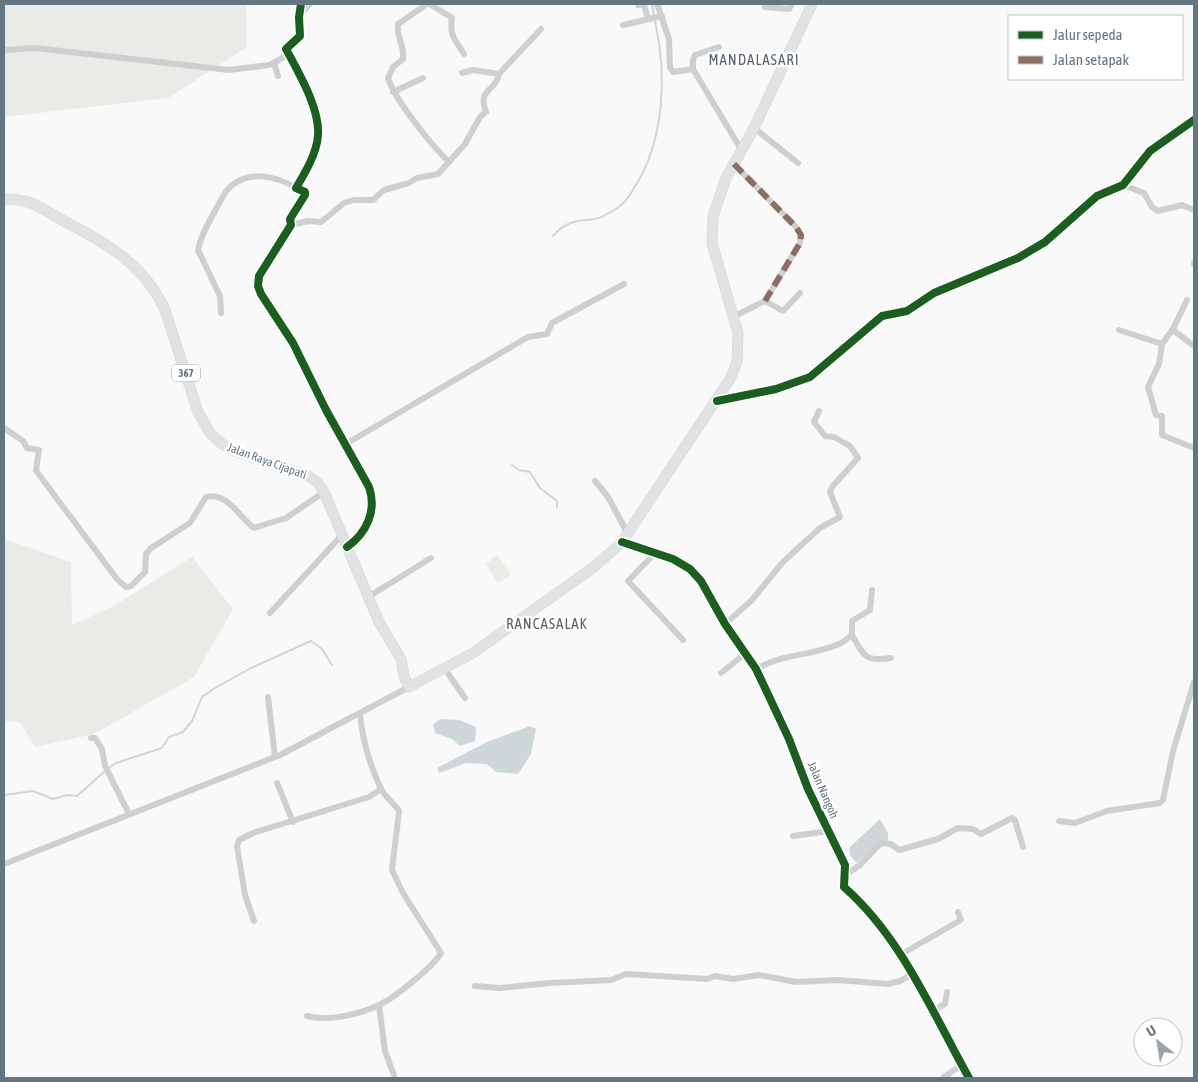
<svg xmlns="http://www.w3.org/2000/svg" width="1198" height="1082" font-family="'Asap Condensed',sans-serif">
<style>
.green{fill:#e8ebe6}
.water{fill:#ced6d9}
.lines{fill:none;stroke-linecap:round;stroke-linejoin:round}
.stream{stroke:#ced6d9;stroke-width:2}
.primary-casing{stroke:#d5d6d7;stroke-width:11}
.street{stroke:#cecfd0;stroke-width:6}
.primary{stroke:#e1e2e2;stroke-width:10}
.quiet{stroke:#8d6e63;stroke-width:6;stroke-dasharray:12 6;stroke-linecap:butt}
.cycleway-casing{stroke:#fff;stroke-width:11}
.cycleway{stroke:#1b5e20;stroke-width:8}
.labels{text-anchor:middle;stroke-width:5;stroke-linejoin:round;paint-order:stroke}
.shield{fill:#fff;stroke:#939fa8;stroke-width:1}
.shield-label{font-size:11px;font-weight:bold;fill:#657683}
.street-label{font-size:12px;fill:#657683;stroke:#fff}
.quarter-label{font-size:15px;letter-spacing:1px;fill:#57646e;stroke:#fff}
</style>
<rect width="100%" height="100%" fill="#f9f9f9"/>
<g class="green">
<polygon points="4,4 246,4 247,47 168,98 4,117"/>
<polygon points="4,539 71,562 72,625 112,607 192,557 233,609 194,677 94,734 35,747 20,722 4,721"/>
<polygon points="497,555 511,575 498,583 486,564"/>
</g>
<g class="water">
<polygon points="441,719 459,720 476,727 475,741 460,746 452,739 435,733 433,724"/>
<polygon points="530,726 536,729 531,754 518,774 496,772 487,764 466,763 439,773 437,768 487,742"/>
<polygon points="880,819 888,833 888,841 879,842 857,863 850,855 849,848"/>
</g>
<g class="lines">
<g class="stream">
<polyline points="652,4 654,16"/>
<path d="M553,236C574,212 590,226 607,214C613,211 619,208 623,203C628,199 631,193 634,188C665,140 667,75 655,21"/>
<polyline points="512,465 519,470 530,472 540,488 557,501 557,507"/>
<polyline points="109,768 116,763 162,748 169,737 183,732 192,721 202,697 215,688 251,668 311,641 322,649 332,665"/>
<polyline points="4,795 33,791 53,799 68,795 77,796 105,771"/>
</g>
<g class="primary-casing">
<path id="primary" d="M4,199C34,199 39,208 64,221C106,243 144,264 165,310L198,412L210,433L222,444L237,452L309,476L318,483L324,492L379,622L401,659L404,676L409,687L473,653L594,567L622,542L730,379L737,362L738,333L712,243L713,216L726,178L754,128L812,4"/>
</g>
<g class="street">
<path d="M301,4L299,17L300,36L286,49C298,72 320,108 318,135C317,153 305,173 296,188L305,192V195L290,219L291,225L259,276L258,286L261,294L293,343L326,410L369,487C377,510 367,533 347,547"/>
<path d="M427,4L398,24C396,38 405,45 403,59L393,67L388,78C395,100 432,146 449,162"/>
<path d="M430,4L452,18C449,36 456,41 464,54"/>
<polyline points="657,4 669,39 670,67 673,72 693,69 693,60 695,55 719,47"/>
<polyline points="638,5 644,5 648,19"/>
<polyline points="765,7 789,9 792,4"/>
<polyline points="301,14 310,4"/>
<polyline points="623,25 662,16"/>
<polyline points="4,50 35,48 229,70 269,65 283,58 286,49"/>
<polyline points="274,63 278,76"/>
<polyline points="693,69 742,151"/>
<polyline points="462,73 473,70 499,74"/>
<polyline points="393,92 423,78"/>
<polyline points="754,128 798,163"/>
<polyline points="734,164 796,227 801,235 800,243 765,301"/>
<polyline points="1123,185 1144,193 1152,207 1158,211 1182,205 1194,210"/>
<path d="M291,225L308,221L321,222L344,203L354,200H373L384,190L409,183L417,178L438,174L465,144L480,117L486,112C477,88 496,92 499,74L541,29"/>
<polyline points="1194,264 1194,263"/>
<path d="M221,313L220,296L198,250C201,235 208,224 215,211C219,204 223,194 229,188C249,169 276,176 296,188"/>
<polyline points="733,317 765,301 783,311 800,293"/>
<polyline points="1119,330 1162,344 1173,329 1187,300"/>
<polyline points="1173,330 1194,346"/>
<polyline points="1162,344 1159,364 1148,387 1156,415 1162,416 1162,435 1194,448"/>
<polyline points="717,401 776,389 810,377 882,316 907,311 934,293 1018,258 1045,242 1097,196 1123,185 1150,151 1194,120"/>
<path d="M4,428L23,441L27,448L39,450L36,470L40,476L117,579L126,587L131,586L145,572L146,554L151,548L190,523L206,497C227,491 240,518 254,528L286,518L324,492"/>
<polyline points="344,445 528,337 547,334 552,323 624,284"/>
<polyline points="595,481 608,497 628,534"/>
<path d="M622,542L673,559L690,569L701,581L725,624L756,669L789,739L808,789L845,865L844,887C902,938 932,1012 969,1078"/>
<polyline points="656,552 628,581 683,640"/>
<polyline points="368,597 431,558"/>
<polyline points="270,613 342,535"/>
<polyline points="725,624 752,600 783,562 820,528 840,517 830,492 832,487 858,458 850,446 834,437 825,436 814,422 819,411"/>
<path d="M852,635C864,657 866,662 891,658"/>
<polyline points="445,669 465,698"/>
<path d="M756,669C784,653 812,656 839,644C844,642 848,638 852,635V621L870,610L872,590"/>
<polyline points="721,673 746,653"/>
<polyline points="268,697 275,757"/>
<polyline points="91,738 95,738 102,749 105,766 129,814"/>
<polyline points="277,783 293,822"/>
<polyline points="1059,821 1075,823 1107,811 1160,803 1163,800 1173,751 1194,682"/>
<polyline points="793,836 829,831"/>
<polyline points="4,864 280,755 409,687"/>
<polyline points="844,876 860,865 881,843 891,844 899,850 938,839 958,828 973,829 981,834 1012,818 1015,820 1023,847"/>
<polyline points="254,921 245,895 237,846 239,840 253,833 369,797 381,789"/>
<polyline points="900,955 961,920 958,912"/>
<polyline points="475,986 499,988 550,983 611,980 626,974 707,979 715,976 733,979 759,975 796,982 838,980 888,984 900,981 912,974"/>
<polyline points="379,1005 385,1051 395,1078"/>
<polyline points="934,1010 945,1004 947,992"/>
<path d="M307,1016C328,1022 360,1014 379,1005C393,999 434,966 441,953L403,893L392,870L399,811C394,803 385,797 381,789C370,765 362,740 360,713"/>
<polyline points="943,1078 961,1065"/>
</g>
<use href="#primary" class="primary"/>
<polyline class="quiet" points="734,164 796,227 801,235 800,243 765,301"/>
<g class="cycleway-casing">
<g id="cycleway">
<path d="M301,4L299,17L300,36L286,49C298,72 320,108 318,135C317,153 305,173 296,188L305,192V195L290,219L291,225L259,276L258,286L261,294L293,343L326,410L369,487C377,510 367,533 347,547"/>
<polyline points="717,401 776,389 810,377 882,316 907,311 934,293 1018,258 1045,242 1097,196 1123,185 1150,151 1194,120"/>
<path d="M622,542L673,559L690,569L701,581L725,624L756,669L789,739L808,789L845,865L844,887C902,938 932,1012 969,1078"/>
</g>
</g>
<use href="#cycleway" class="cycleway"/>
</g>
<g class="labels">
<rect class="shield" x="172" y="364.5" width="28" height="17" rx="4"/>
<g class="shield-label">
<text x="186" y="377">367</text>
</g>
<g class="street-label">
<text transform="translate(267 461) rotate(20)" y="4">Jalan Raya Cijapati</text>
<text transform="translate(823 790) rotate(67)" y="4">Jalan Nangoh</text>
</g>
<g class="quarter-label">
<text x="754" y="65">MANDALASARI</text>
<text x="547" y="629">RANCASALAK</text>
</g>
</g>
<rect width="1198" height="1082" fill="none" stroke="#657683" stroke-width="10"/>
<rect x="1008" y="15" width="175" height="65" fill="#ffffff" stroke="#c1c8cd"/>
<rect x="1018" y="31" width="25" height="8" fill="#1b5e20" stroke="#c1c8cd"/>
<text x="1053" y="40" font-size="15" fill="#657683">Jalur sepeda</text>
<rect x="1018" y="56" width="25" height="8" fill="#8d6e63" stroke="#c1c8cd"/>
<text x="1053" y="65" font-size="15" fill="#657683">Jalan setapak</text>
<g transform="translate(1158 1042) rotate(329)"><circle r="24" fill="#ffffff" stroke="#c1c8cd"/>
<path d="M0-4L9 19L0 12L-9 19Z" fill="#99a4ac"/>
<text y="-8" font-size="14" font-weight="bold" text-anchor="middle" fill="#657683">U</text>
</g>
</svg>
